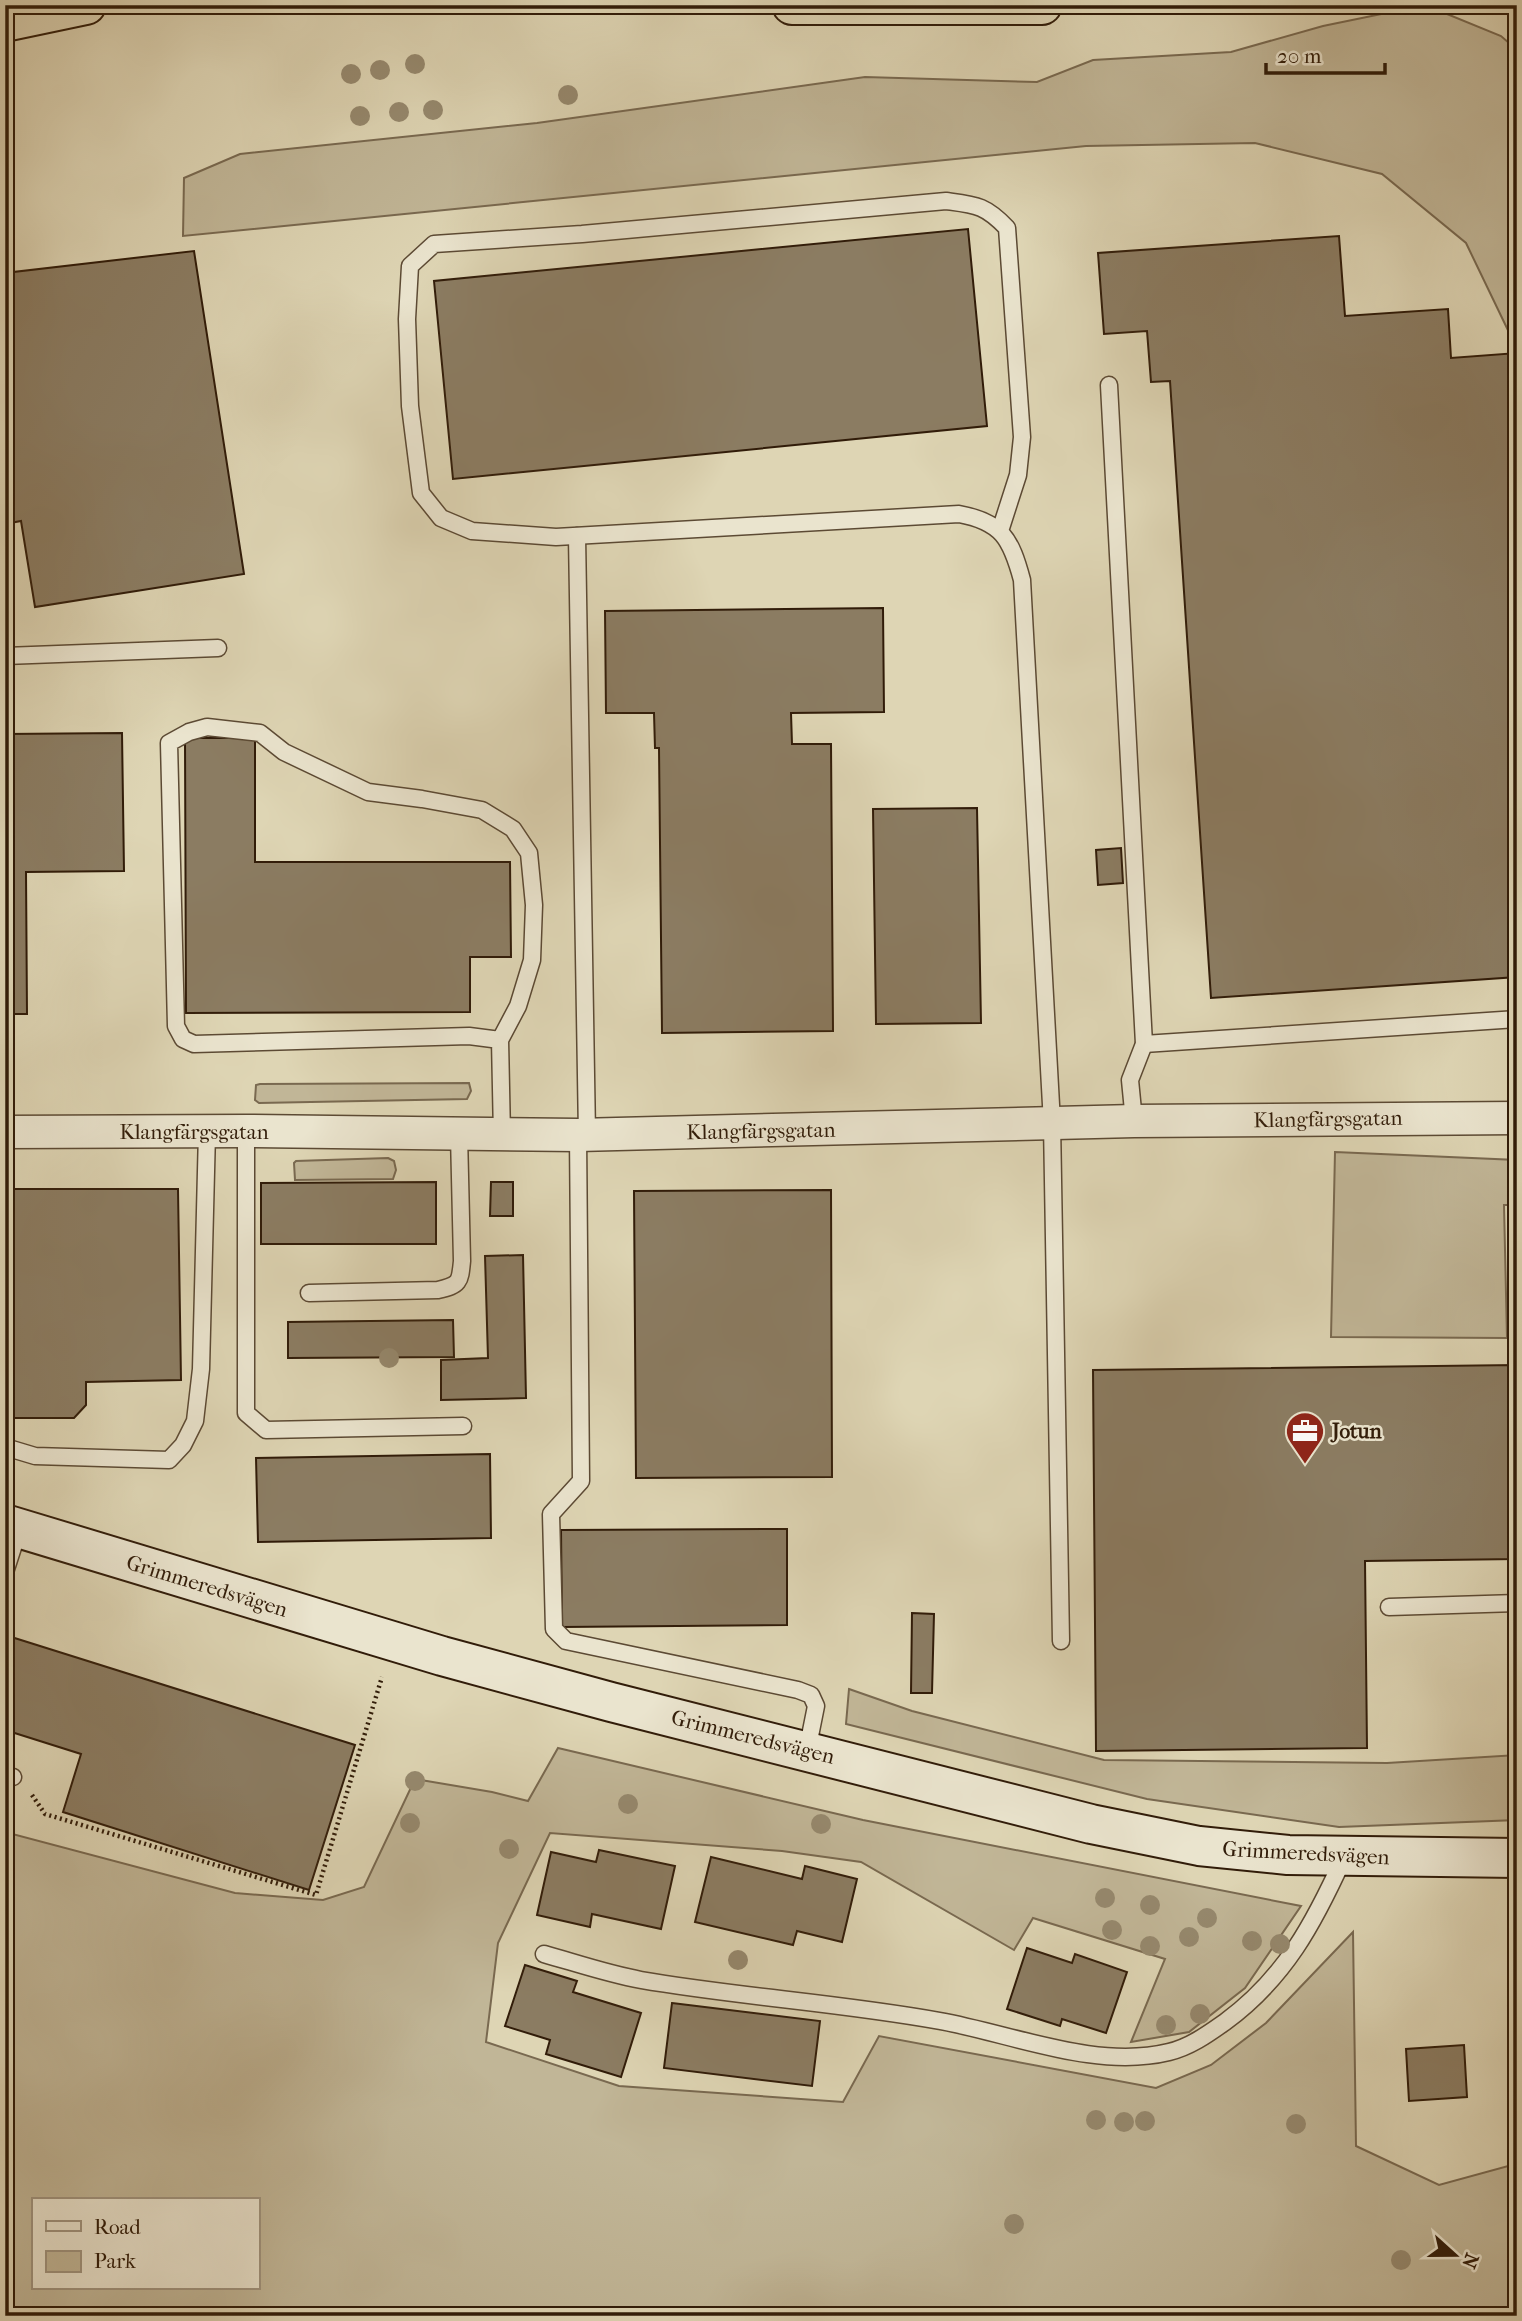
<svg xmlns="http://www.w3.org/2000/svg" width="1522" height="2321" font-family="'IM FELL French Canon',serif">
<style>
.green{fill:#c1b697;stroke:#796950;stroke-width:2;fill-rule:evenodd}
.building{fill:#8b7c62;stroke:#311c09;stroke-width:2}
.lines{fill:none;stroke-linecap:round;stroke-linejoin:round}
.lane-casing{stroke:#5c4a34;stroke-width:19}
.street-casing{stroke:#5c4a34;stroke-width:35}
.secondary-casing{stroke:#311c09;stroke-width:42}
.highway-casing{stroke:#311c09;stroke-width:42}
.path{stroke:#311c09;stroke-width:4.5;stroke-dasharray:2 3.5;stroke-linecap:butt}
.lane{stroke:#eae4ce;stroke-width:16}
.street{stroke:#eae4ce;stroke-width:32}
.secondary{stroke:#eae4ce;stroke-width:38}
.highway{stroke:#ded5b4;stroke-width:38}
.tree{fill:#96896e}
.labels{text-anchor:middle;stroke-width:5;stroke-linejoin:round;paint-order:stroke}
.street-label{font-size:21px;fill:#311c09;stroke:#eae4ce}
.poi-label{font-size:21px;font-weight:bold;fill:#311c09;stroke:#eae4ce;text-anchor:start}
</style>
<rect width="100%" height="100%" fill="#ded5b4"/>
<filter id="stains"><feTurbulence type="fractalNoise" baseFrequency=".00286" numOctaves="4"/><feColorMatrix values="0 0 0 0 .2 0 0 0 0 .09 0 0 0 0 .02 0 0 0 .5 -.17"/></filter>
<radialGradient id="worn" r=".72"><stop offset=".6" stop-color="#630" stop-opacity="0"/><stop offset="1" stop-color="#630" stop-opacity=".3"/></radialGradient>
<g class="green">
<polygon points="1425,5 1501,36 1517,50 1517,349 1466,243 1382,174 1255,143 1086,146 183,236 184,178 240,154 537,123 865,77 1037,82 1093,60 1231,52 1323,26"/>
<polygon points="469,1083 471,1091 467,1099 259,1103 255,1100 256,1085 260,1084"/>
<polygon points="1335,1152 1517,1160 1517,1205 1504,1205 1507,1338 1331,1337"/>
<polygon points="388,1158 394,1161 396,1170 393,1179 295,1180 294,1163 296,1161"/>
<polygon points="849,1689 912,1711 1104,1760 1387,1763 1517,1755 1517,1820 1339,1827 1147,1799 846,1724"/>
<path d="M558,1748L863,1820L1301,1906L1245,1988L1189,2032L1131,2042L1165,1959L1033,1918L1014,1950L861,1862L782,1851L550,1833L498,1943L486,2042L619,2086L843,2102L879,2036L1156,2088L1211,2065L1266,2023L1353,1932L1356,2146L1439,2185L1512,2165L1508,2006L1517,2007V2316H5V1832L235,1893L323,1900L364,1887L415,1779L492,1792L528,1801ZM257,2200V2288H33V2200Z"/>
</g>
<g class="building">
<polygon points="968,229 987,426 453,479 434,281"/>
<polygon points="1339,236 1345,316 1448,309 1451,358 1517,353 1517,977 1211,998 1170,381 1151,382 1147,331 1104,334 1098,253"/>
<polygon points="194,251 244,574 35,607 21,521 5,524 5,273"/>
<polygon points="883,608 884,712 791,713 792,744 831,744 833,1031 662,1033 659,748 655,748 654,713 606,713 605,611"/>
<polygon points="122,733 124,871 26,872 27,1014 5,1014 5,734"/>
<polygon points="185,738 255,738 255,862 510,862 511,957 470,957 470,1012 186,1013"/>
<polygon points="977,808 981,1023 876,1024 873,809"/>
<polygon points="1121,848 1123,883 1098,885 1096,850"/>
<polygon points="436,1182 436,1244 261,1244 261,1183"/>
<polygon points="491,1182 513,1182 513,1216 490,1216"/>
<polygon points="5,1189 178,1189 181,1380 86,1382 86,1405 74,1418 5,1418"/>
<polygon points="831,1190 832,1477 636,1478 634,1191"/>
<polygon points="523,1255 526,1398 441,1400 441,1360 488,1358 485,1256"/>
<polygon points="453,1320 454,1357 288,1358 288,1322"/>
<polygon points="1517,1365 1517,1559 1365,1561 1367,1748 1096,1751 1093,1370"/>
<polygon points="490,1454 491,1538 258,1542 256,1458"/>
<polygon points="787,1529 787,1625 562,1627 561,1530"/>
<polygon points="912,1613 934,1614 932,1693 911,1693"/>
<polygon points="5,1635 355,1745 309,1890 63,1812 81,1754 5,1730"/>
<polygon points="599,1850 675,1866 661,1929 592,1914 590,1927 537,1915 551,1852 596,1862"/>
<polygon points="711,1857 802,1879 805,1866 857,1879 842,1942 797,1931 793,1945 695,1922"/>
<polygon points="1027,1948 1072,1963 1075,1954 1127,1972 1106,2033 1062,2019 1060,2026 1007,2009"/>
<polygon points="525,1965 577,1981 573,1992 641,2013 621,2077 546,2054 550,2040 505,2026"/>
<polygon points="672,2003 820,2021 812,2086 664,2068"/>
<polygon points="1464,2045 1467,2097 1409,2101 1406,2049"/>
</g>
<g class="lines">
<g class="lane-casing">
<g id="lane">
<polyline points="1109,385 1144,1044 1130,1080 1134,1121"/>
<path d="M1000,531L1018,475L1022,437L1007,228C985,205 976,205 946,201L582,234L434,244L410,266L407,319L410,406L421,493L441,518L472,531L556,537L959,514C1002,522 1011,539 1022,580L1052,1123L1061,1641"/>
<polyline points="577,536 587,1135"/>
<polyline points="5,656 218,648"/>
<polyline points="500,1040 469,1036 194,1044 183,1039 176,1026 169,743 189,732 207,727 260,733 284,752 368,792 422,799 482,810 513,829 529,853 534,905 532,960 518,1006 500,1040 502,1136"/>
<polyline points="1144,1044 1517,1019"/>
<polyline points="246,1131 246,1413 266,1430 463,1426"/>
<polyline points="578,1135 581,1481 551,1514 554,1629 566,1641 798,1690 811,1695 816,1706 807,1751"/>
<path d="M309,1293L438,1290C460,1285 460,1282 462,1261L459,1135"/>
<polyline points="5,1447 35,1456 169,1460 183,1445 195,1421 201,1369 207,1132"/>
<polyline points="5,1572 19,1529"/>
<polyline points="1389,1607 1517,1603"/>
<polyline points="5,1778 13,1777"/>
<path d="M544,1954C576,1963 608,1974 641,1980C740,1997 841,2003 940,2021C1013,2034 1096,2070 1169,2052C1190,2047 1208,2034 1225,2022C1285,1978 1314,1923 1344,1857"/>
</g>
</g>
<g class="street-casing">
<polyline id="street" points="5,1132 246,1131 578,1135 1134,1121 1517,1118"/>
</g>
<g class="secondary-casing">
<polyline id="secondary" points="5,1524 442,1656 611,1702 1091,1824 1199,1846 1288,1855 1517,1858"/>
</g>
<g class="highway-casing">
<g id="highway">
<polyline points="792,5 1042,5"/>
<polyline points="5,22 86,5"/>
</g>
</g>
<polyline class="path" points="32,1795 45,1814 316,1895 382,1677"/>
<use href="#lane" class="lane"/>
<use href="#street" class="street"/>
<use href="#secondary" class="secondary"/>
<use href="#highway" class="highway"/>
</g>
<g class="tree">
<circle cx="415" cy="64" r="10"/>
<circle cx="380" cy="70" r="10"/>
<circle cx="351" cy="74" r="10"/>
<circle cx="568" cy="95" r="10"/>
<circle cx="433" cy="110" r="10"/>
<circle cx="399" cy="112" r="10"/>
<circle cx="360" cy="116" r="10"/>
<circle cx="389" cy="1358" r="10"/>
<circle cx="415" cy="1781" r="10"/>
<circle cx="628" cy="1804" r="10"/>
<circle cx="410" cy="1823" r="10"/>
<circle cx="821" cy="1824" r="10"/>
<circle cx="509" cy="1849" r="10"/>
<circle cx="1105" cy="1898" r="10"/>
<circle cx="1150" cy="1905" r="10"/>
<circle cx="1207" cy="1918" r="10"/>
<circle cx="1112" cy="1930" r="10"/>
<circle cx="1189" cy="1937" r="10"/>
<circle cx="1252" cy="1941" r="10"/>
<circle cx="1280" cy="1944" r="10"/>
<circle cx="1150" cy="1946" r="10"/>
<circle cx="738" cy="1960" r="10"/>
<circle cx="1200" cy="2014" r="10"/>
<circle cx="1166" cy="2025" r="10"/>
<circle cx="1096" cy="2120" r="10"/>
<circle cx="1145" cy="2121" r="10"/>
<circle cx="1124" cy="2122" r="10"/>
<circle cx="1296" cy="2124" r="10"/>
<circle cx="1014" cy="2224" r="10"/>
<circle cx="1401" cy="2260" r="10"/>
</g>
<defs>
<g id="office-pin" transform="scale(2.0125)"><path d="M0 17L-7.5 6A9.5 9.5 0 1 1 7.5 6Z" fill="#8f2418" stroke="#eae4ce"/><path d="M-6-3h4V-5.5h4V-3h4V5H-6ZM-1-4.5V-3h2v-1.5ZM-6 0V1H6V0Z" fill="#fff"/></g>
</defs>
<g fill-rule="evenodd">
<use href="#office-pin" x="1305" y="1431"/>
</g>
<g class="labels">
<g class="street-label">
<text transform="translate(1328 1119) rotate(-1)" y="7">Klangfärgsgatan</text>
<text transform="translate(761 1131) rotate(-1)" y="7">Klangfärgsgatan</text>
<text x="194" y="1139">Klangfärgsgatan</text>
<text transform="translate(207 1586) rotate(17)" y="7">Grimmeredsvägen</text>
<text transform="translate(753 1737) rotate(14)" y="7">Grimmeredsvägen</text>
<text transform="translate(1306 1853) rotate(3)" y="7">Grimmeredsvägen</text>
</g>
<g class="poi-label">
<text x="1332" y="1438">Jotun</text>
</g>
</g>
<rect width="1522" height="2321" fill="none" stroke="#ded5b4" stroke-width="28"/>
<rect x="7" y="7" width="1508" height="2307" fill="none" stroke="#311c09" stroke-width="3.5"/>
<rect x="14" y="14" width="1494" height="2293" fill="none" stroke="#311c09" stroke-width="2"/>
<rect x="32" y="2198" width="228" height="91" fill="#eae4ce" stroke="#a0947f" stroke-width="2"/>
<rect x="46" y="2221" width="35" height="10" fill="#eae4ce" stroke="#a0947f" stroke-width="2"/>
<text x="94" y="2234" font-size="21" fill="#311c09">Road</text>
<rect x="46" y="2251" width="35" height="21" fill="#c1b697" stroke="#a0947f" stroke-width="2"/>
<text x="94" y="2268" font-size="21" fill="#311c09">Park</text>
<g transform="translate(1455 2255) rotate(111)" stroke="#eae4ce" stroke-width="5" paint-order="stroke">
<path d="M0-5L12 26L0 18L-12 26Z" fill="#311c09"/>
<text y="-10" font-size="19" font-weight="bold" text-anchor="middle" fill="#311c09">N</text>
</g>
<path d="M1266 63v10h119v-10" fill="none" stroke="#311c09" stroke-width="3.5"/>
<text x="1277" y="63" font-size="21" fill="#311c09" stroke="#eae4ce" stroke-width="5" paint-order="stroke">20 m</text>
<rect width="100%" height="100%" filter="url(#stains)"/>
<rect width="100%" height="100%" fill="url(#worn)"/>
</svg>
